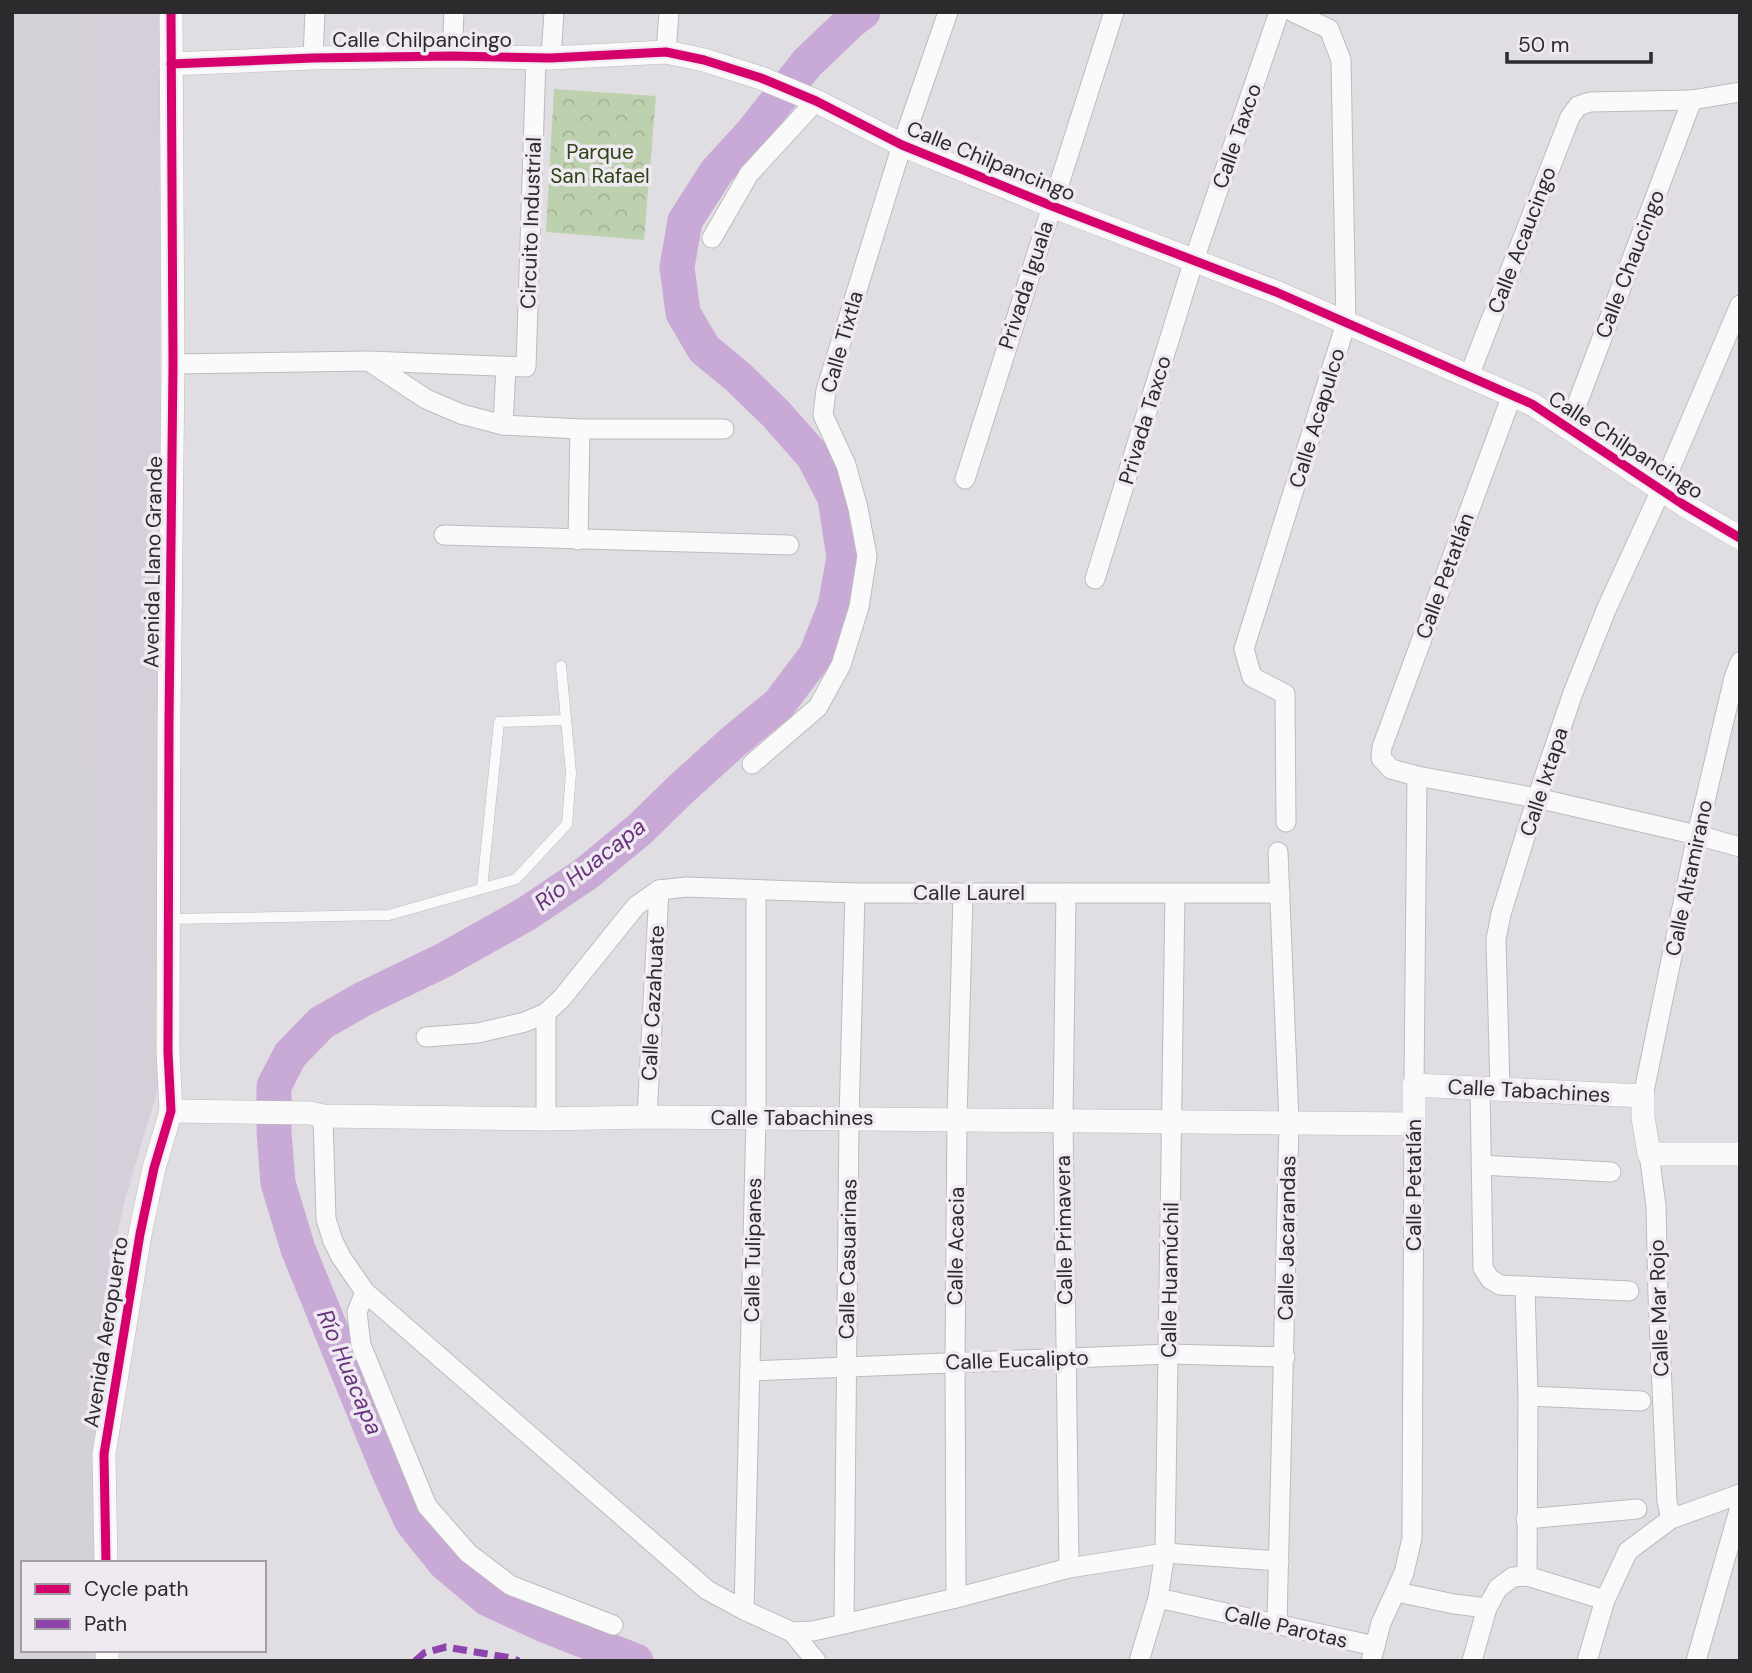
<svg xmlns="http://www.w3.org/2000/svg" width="1752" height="1673" font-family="'DM Sans',sans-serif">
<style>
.built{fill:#d6cfda}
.park{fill:url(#park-crowns)}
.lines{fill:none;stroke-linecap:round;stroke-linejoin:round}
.river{stroke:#c9aad6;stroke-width:35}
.runway{stroke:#d4d2d6;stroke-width:130}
.service-casing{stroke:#bdbbbe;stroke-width:11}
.minor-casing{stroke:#bdbbbe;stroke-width:21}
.tertiary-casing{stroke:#bdbbbe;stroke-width:24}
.service{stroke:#fafafb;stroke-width:10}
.minor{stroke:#fafafb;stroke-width:19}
.tertiary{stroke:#fafafb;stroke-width:23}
.quiet{stroke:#8e44ad;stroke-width:7;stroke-dasharray:14 7;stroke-linecap:butt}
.cycleway-casing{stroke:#efeaf2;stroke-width:13}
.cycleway{stroke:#d6006c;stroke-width:9}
.labels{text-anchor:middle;stroke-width:7;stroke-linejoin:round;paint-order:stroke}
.street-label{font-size:21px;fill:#2c2a2d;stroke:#efeaf2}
.park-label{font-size:21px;fill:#2c4414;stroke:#efeaf2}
.water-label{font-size:23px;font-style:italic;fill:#69327d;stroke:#efeaf2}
</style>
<defs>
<pattern id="park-crowns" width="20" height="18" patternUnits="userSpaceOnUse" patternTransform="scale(1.75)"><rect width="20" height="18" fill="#bed1af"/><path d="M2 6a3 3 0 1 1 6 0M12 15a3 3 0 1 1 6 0" fill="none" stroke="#a3b497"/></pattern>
</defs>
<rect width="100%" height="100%" fill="#e1dee3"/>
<polygon class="built" points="12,12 159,12 163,1047 157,1092 124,1203 113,1253 106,1319 102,1376 102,1563 23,1563 23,1650 102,1650 102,1661 12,1661"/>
<polygon class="park" points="554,89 656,96 644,240 546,232"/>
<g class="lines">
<polyline class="river" points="636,1661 544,1625 488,1599 445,1563 412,1522 388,1470 298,1249 278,1183 274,1132 274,1086 290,1055 321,1023 363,999 444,960 526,914 587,873 640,829 681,789 733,742 779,704 816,655 835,607 844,557 835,498 813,456 776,414 738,377 704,349 683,313 677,267 685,221 717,171 752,133 807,63 851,21 863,12"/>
<g class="runway">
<polyline points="27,12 34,1563"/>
<polyline points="34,1650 35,1661"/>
</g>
<g class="service-casing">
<g id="service">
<polyline points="482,888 499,722 566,720"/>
<polyline points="168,919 389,915 516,879 567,824 571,773 561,666"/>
</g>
</g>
<g class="minor-casing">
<g id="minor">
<polyline points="666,52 669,12"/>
<polyline points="452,56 454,12"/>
<polyline points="313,58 315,12"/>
<polyline points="551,58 554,12"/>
<polyline points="712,238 749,174 816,101"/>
<polyline points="370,362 426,399 461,414 503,425 580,429 724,429"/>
<polyline points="173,364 369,361 526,367 536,58"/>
<polyline points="1469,376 1570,117 1578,106 1590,102 1692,100 1740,92"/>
<polyline points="1512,395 1382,747 1381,758 1391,769 1417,776 1537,798 1697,835 1740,847"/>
<polyline points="503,425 506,367"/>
<polyline points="1568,428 1692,100"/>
<polyline points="965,479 1114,12"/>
<polyline points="444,535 789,545"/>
<polyline points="578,540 580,429"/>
<polyline points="1095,579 1194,260 1279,12"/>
<polyline points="752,764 818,707 841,665 859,607 867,556 858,508 846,465 823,415 826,390 902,145 948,12"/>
<polyline points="1286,822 1285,694 1252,677 1244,649 1346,323 1341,60 1329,29 1293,12"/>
<polyline points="659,890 686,887 855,893 1280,893"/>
<polyline points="1066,893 1063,1120 1069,1568"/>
<polyline points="426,1037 478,1033 525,1022 546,1013 562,998 636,906 659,890"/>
<polyline points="1414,1085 1417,776"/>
<polyline points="1480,1088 1483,1268 1490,1279 1500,1285 1629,1291"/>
<polyline points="1500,1089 1496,939 1501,914 1537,798 1573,693 1606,610 1661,490 1740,305"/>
<polyline points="1643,1096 1697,835 1734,678 1740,662"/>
<polyline points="323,1116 326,1219 333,1241 341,1257 365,1292 707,1590 744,1610 792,1632 816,1661"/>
<polyline points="647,1117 659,890"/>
<polyline points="546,1119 546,1013"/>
<polyline points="1649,1154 1656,1206 1658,1296 1667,1501 1671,1519"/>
<polyline points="1481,1165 1611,1172"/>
<polyline points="1525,1286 1528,1396 1527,1576"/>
<polyline points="365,1292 357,1312 361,1345 427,1506 468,1553 510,1585 613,1625"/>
<polyline points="750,1371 1169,1354 1285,1357"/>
<polyline points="1528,1396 1641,1401"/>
<polyline points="1526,1519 1637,1509"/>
<polyline points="1397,1592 1454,1604 1487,1608"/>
<polyline points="956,1598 955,1362 957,1120 963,894"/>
<polyline points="1158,1598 1375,1646"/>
<polyline points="744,1610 756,1118 756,890"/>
<polyline points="844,1624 849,1119 855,893"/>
<polyline points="1277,1624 1289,1122 1278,852"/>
<polyline points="792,1632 813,1631 844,1624 956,1598 1069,1568 1165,1553 1279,1561"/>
<polyline points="1139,1661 1158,1598 1165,1553 1175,893"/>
<polyline points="1371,1661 1381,1623 1404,1573 1412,1538 1414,1124"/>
<polyline points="1472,1661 1487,1608 1498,1588 1513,1577 1527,1576 1605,1600"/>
<polyline points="1587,1661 1605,1600 1628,1551 1671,1519 1740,1494"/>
<polyline points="1696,1661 1740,1507"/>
</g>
</g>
<g class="tertiary-casing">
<g id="tertiary">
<polyline points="171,64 313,58 452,56 551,58 666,52 704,60 761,78 816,101 902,145 1052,206 1276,292 1532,404 1684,505 1740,538"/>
<polyline points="171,1111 310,1113 323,1116 546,1119 647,1117 1414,1124 1414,1085 1643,1096 1643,1117 1649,1154 1740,1154"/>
<polyline points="106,1563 104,1454 140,1234 154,1168 171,1111 168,1052 169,723 173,364 171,12"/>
<polyline points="107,1650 107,1661"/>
</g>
</g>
<use href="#service" class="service"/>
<use href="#minor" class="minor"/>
<use href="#tertiary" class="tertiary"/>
<polyline class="quiet" points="415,1661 424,1653 446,1647 511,1658 519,1661"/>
<g class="cycleway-casing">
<g id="cycleway">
<polyline points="171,64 313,58 452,56 551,58 666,52 704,60 761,78 816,101 902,145 1052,206 1276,292 1532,404 1684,505 1740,538"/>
<polyline points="106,1563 104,1454 140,1234 154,1168 171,1111 168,1052 169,723 173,364 171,12"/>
</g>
</g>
<use href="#cycleway" class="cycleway"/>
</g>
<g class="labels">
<g class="street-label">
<text x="422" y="47">Calle Chilpancingo</text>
<text transform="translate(1237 136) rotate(-71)" y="7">Calle Taxco</text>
<text transform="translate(991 161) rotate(22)" y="7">Calle Chilpancingo</text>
<text transform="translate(531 223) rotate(-88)" y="7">Circuito Industrial</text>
<text transform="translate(1522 240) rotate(-69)" y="7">Calle Acaucingo</text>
<text transform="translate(1630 264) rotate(-69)" y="7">Calle Chaucingo</text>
<text transform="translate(1026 285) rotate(-72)" y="7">Privada Iguala</text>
<text transform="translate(842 342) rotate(-74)" y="7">Calle Tixtla</text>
<text transform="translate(1317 418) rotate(-73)" y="7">Calle Acapulco</text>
<text transform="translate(1145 420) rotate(-73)" y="7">Privada Taxco</text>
<text transform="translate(1626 445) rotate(33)" y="7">Calle Chilpancingo</text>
<text transform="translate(153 562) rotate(-89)" y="7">Avenida Llano Grande</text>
<text transform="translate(1445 576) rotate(-70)" y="7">Calle Petatlán</text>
<text transform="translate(1544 782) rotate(-72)" y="7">Calle Ixtapa</text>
<text transform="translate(1689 878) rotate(-78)" y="7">Calle Altamirano</text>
<text x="969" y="900">Calle Laurel</text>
<text transform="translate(653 1003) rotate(-87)" y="7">Calle Cazahuate</text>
<text transform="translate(1529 1091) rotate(3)" y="7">Calle Tabachines</text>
<text x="792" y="1125">Calle Tabachines</text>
<text transform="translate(1414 1185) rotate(-90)" y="7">Calle Petatlán</text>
<text transform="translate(1064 1230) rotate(-91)" y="7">Calle Primavera</text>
<text transform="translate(1287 1238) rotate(-89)" y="7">Calle Jacarandas</text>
<text transform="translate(956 1246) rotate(-89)" y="7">Calle Acacia</text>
<text transform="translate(753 1250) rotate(-89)" y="7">Calle Tulipanes</text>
<text transform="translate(848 1259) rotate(-89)" y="7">Calle Casuarinas</text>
<text transform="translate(1170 1280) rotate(-89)" y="7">Calle Huamúchil</text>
<text transform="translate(1659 1308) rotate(-92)" y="7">Calle Mar Rojo</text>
<text transform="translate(106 1332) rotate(-81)" y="7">Avenida Aeropuerto</text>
<text transform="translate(1017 1360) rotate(-2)" y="7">Calle Eucalipto</text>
<text transform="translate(1286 1627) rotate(13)" y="7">Calle Parotas</text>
</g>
<g class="park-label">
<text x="600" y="159">Parque<tspan x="600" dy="24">San Rafael</tspan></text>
</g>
<g class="water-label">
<text transform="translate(590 864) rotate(-38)" y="8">Río Huacapa</text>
<text transform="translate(350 1372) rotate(67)" y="8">Río Huacapa</text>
</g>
</g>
<rect width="1752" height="1673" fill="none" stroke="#2c2a2d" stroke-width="28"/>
<rect x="21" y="1561" width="245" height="91" fill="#efeaf2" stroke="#a19da3" stroke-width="2"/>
<rect x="35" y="1584" width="35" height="10" fill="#d6006c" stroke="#a19da3" stroke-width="2"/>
<text x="84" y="1596" font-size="21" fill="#2c2a2d">Cycle path</text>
<rect x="35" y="1619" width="35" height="10" fill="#8e44ad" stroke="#a19da3" stroke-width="2"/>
<text x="84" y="1631" font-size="21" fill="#2c2a2d">Path</text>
<path d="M1507 52v10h144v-10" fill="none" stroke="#2c2a2d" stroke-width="3.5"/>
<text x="1518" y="52" font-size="21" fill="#2c2a2d" stroke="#efeaf2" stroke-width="5" paint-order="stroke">50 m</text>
</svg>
